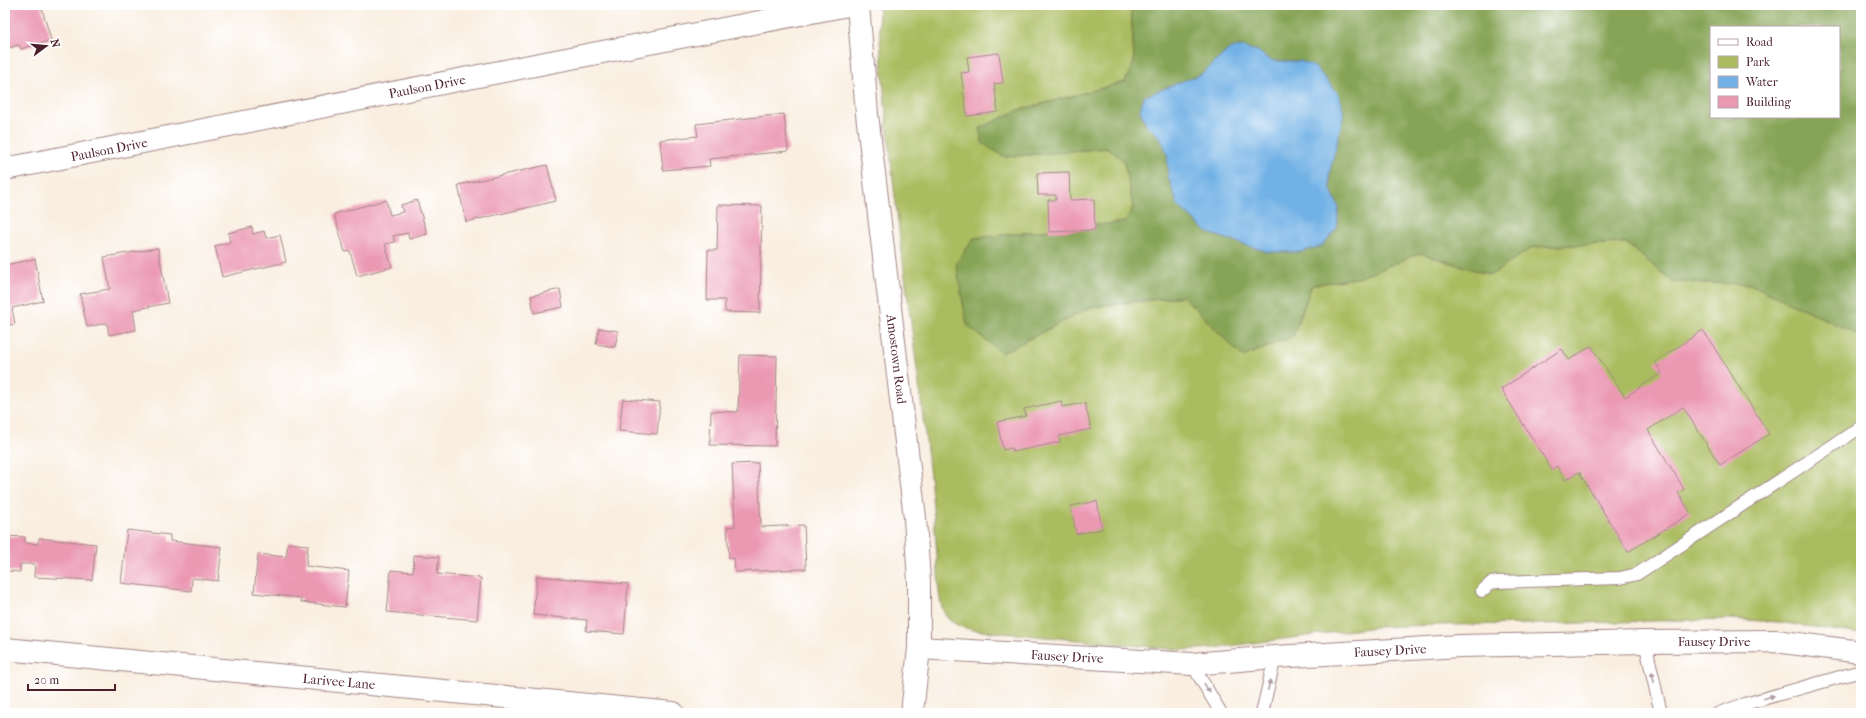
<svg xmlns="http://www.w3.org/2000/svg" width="1866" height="718" font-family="'IM FELL French Canon',serif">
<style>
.green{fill:#aabc5f;stroke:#7a6e45}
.forest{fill:#87a456;stroke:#686240;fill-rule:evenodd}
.water{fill:#71b1e5;stroke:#5e6888}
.building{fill:#eb98b3}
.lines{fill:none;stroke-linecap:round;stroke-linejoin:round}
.service-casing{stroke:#a28686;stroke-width:14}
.minor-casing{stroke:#a28686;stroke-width:24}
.tertiary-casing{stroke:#a28686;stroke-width:24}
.service{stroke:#fff;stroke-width:12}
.minor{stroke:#fff;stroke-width:22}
.tertiary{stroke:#fff;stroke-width:22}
.oneway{fill:#ae9aa0}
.labels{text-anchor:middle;stroke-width:3;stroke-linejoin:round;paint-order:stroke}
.street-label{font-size:13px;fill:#4a1f2b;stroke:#fff}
</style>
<rect width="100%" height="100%" fill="#fff"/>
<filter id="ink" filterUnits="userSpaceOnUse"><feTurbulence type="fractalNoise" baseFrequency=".025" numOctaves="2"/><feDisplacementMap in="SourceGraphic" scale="8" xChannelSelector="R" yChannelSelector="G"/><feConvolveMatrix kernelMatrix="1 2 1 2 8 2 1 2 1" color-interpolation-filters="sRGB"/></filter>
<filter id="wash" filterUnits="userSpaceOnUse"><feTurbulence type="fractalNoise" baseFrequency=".012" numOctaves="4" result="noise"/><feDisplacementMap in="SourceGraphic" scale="16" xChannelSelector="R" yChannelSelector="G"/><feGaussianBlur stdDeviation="0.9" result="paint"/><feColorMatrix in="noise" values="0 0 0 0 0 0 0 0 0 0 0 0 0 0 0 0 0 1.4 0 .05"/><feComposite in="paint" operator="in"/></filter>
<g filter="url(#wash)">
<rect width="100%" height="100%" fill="#f9eee0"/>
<path class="green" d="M878,5H1131L1134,62L1125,82L1019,110L1005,157L1108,148L1124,161L1133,207L1125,222L974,238L1002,353L1091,307L1184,296L1243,357L1293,336L1312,285L1361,277L1420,253L1490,275L1533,247L1626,243L1673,282L1750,284L1861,336V634L1778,622L1728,619L1543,624L1437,625L1376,627L1214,648L1181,650L973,630C948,624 942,617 939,592C935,494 920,397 908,300C895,202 883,104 878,5Z"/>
<path class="forest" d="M1131,5H1861V336L1750,284L1673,282L1626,243L1533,247L1491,275L1420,253L1361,277L1312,285L1293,336L1243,357L1183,296L1091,307L1002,353L967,325L956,264L974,238L1125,222L1133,207L1124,161L1108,148L1005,157L982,143L980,128L1019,110L1125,82L1134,62ZM1711,27H1839V117H1711Z"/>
<polygon class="water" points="1243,47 1258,51 1268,59 1276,61 1301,61 1315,67 1339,94 1344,114 1329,175 1331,190 1339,208 1337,228 1322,246 1301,252 1268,252 1208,233 1178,206 1168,176 1167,153 1160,137 1147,126 1140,111 1143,97 1203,73 1230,48"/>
<g id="blocks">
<g class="building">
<polygon points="15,5 41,5 51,40 21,49 19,45 5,49 5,8"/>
<polygon points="999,53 1003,83 994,84 998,112 967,116 961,73 969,72 967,57"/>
<polygon points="784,114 788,151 709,159 710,166 663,170 660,140 698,136 696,124"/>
<polygon points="547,165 556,201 466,222 458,185"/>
<polygon points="1069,172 1070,200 1094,199 1095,230 1049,232 1048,200 1056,200 1056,195 1038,195 1037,173"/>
<polygon points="386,200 390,215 403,212 401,205 417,200 427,234 409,239 408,233 393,236 395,242 385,244 392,267 357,276 350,251 345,252 334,214"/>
<polygon points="718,205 762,206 760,313 725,312 725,300 707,300 708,250 717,250"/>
<polygon points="252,227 253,234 264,231 266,238 280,235 286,262 222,277 215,246 230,242 228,233"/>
<polygon points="158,248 168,303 133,310 136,330 109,335 107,323 87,327 80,294 110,289 104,257"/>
<polygon points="35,259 43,301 12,308 15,324 5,326 5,265"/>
<polygon points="560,289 563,307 534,313 531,296"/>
<polygon points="599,328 618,331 615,347 596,344"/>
<polygon points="1703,330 1769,434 1720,465 1683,407 1648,430 1684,489 1678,493 1691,513 1628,552 1579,472 1565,480 1557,466 1552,470 1501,389 1562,349 1569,360 1591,346 1625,397 1662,373 1655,362"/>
<polygon points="740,355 777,356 775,446 710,445 711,411 738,412"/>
<polygon points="623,399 660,402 657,434 619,431"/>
<polygon points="1061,401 1062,407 1085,403 1091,429 1059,436 1060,442 1013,452 1012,448 1003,450 997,422 1026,416 1024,409"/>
<polygon points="758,463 761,527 804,525 806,569 735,572 734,558 729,558 727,527 735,526 732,464"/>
<polygon points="1097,501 1102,529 1076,534 1071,506"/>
<polygon points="127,530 170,535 170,541 222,547 218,581 192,578 191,591 121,583"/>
<polygon points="5,536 25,537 25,543 38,544 39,538 96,544 92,580 34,577 35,564 20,564 20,572 5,571"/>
<polygon points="288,543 308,545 306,566 349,571 345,607 301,602 301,598 254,593 258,554 286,557"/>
<polygon points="414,555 439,557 437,574 481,578 477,620 387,612 391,570 413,572"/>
<polygon points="537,576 628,584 624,634 586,631 587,620 533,615"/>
</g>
</g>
</g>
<g filter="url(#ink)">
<use href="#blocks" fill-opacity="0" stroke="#a28686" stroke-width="1"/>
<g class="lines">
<g class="service-casing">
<g id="service">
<polyline points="1482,591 1491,583 1497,582 1620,578 1637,574 1861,427"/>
<polyline points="1645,642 1661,713"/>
<polyline points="1192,664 1221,713"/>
<polyline points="1262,713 1275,657"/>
<polyline points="1719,713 1745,704 1861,671"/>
</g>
</g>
<g class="minor-casing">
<g id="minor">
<polyline points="5,169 545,63 848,5"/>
<polyline points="919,648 1192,664 1275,657 1460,646 1645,642 1775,641 1861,652"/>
<polyline points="5,649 673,713"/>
</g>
</g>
<g class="tertiary-casing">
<polyline id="tertiary" points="858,5 867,114 915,518 919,582 919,648 912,713"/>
</g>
<use href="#service" class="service"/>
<use href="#minor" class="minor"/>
<use href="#tertiary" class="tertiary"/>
</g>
<defs><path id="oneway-solid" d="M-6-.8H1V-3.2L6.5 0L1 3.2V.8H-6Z"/></defs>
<g class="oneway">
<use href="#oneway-solid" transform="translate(1653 677) rotate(-102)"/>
<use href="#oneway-solid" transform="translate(1269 685) rotate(-77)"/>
<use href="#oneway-solid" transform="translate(1207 688) rotate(59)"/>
<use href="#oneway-solid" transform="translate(1769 697) rotate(-16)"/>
</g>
</g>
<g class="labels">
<g class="street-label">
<text transform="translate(427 86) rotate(-11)" y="5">Paulson Drive</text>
<text transform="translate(109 149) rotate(-11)" y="5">Paulson Drive</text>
<text transform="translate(897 359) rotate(83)" y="5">Amostown Road</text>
<text x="1714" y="646">Fausey Drive</text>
<text transform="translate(1390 650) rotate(-3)" y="5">Fausey Drive</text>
<text transform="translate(1067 656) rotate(3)" y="5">Fausey Drive</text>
<text transform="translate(339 681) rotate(5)" y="5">Larivee Lane</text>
</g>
</g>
<rect width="1866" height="718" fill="none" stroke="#fff" stroke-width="20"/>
<rect x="1710" y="26" width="130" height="92" fill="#ffffff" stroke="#b7a5aa"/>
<rect x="1718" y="39" width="20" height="6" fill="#ffffff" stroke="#b7a5aa"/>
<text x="1746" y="46" font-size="12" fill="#4a1f2b">Road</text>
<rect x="1718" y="56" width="20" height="12" fill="#aabc5f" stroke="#b7a5aa"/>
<text x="1746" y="66" font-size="12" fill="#4a1f2b">Park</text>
<rect x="1718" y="76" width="20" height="12" fill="#71b1e5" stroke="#b7a5aa"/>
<text x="1746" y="86" font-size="12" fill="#4a1f2b">Water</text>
<rect x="1718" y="96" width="20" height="12" fill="#eb98b3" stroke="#b7a5aa"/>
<text x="1746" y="106" font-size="12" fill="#4a1f2b">Building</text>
<g transform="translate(46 46) rotate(74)" stroke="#ffffff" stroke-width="3" paint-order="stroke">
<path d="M0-3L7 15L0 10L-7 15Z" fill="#4a1f2b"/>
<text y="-6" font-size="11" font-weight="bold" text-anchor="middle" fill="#4a1f2b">N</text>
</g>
<path d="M28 684v6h87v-6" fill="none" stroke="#4a1f2b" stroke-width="2"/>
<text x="34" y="684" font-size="12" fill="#4a1f2b" stroke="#ffffff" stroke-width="3" paint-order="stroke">20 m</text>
</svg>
